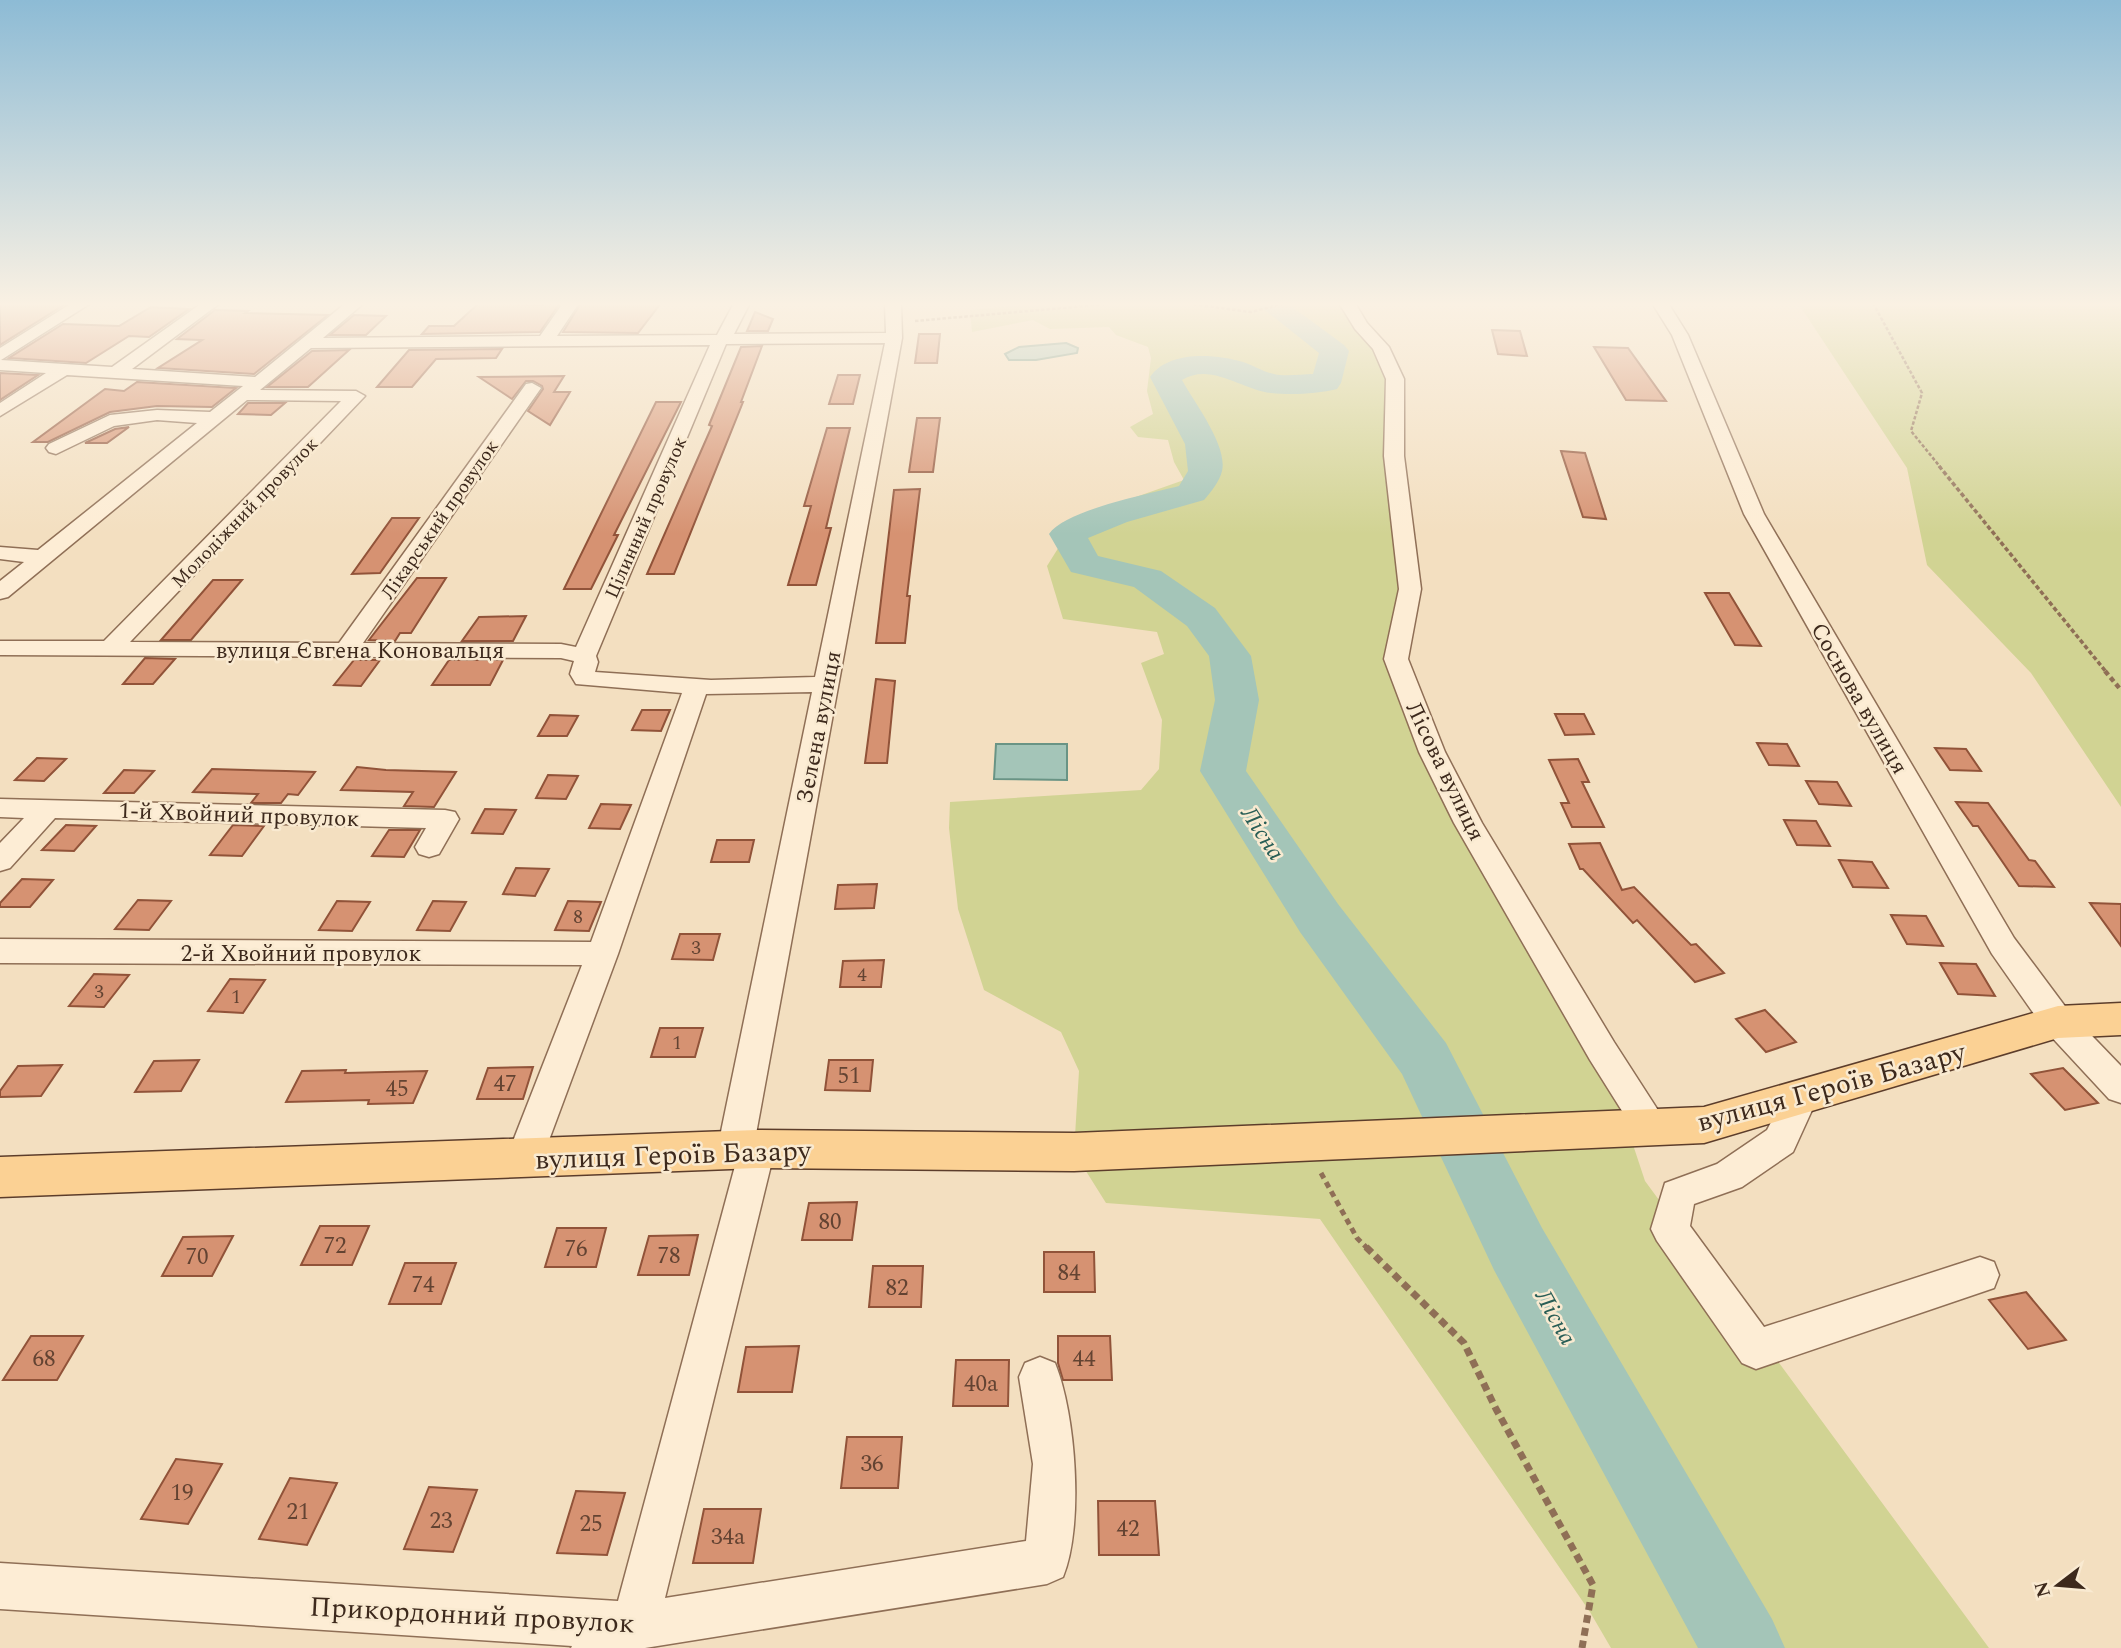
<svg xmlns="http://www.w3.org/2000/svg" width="2121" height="1648" font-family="Spectral,serif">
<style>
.green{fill:#d1d393}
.water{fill:#a4c5b8;stroke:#699485;stroke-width:2}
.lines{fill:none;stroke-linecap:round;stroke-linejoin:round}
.river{fill:#a4c5b8;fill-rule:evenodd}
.building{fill:#d69272;stroke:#915339;stroke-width:2}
.minor-casing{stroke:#8f6f56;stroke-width:3}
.major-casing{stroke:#5c3d2b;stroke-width:3}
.path-far4{stroke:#8f6f56;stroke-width:2.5;stroke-dasharray:3.5 2;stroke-linecap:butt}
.path-far3{stroke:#8f6f56;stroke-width:3.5;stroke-dasharray:4.5 2.5;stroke-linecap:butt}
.path-far2{stroke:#8f6f56;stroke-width:4.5;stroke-dasharray:5 3.5;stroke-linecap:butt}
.path-far1{stroke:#8f6f56;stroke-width:5;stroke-dasharray:6 4.5;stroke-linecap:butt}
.path{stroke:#8f6f56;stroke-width:7;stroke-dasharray:8 5;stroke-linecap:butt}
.minor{fill:#fdedd5;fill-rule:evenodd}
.major{fill:#fbd194;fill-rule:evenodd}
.labels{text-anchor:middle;stroke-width:5;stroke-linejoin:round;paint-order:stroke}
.far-street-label{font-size:19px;fill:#3d291c;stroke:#f9ead1}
.number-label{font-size:19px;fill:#634332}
.street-label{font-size:23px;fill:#3d291c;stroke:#f9ead1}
.near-number-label{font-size:23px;fill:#634332}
.water-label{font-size:24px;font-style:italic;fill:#295e56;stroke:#f9ead1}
.near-street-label{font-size:28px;fill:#3d291c;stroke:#f9ead1}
</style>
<rect width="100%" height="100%" fill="#f3dfc0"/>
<g class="green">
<polygon points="1040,303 1347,303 1395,379 1408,559 1396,659 1412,702 1602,1051 1645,1181 1989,1648 1611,1648 1590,1612 1320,1219 1106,1203 1074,1152 1079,1071 1061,1032 984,990 958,909 949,828 950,802 1141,790 1159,769 1162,720 1141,663 1164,654 1157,632 1063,619 1047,566 1067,534 1062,523 1184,480 1174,462 1168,440 1138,437 1130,427 1153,414 1147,391 1151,358 1148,347 1116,335 1109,327 1050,329 1033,320 972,332 970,310"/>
<polygon points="1798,303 2121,303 2121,807 2031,673 1927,565 1907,468"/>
</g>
<g class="water">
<polygon points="1066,343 1078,348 1077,353 1036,360 1009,360 1005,354 1019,347"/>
<polygon points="996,744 1067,744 1067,780 994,779"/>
</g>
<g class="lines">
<path class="river" d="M1256,303H1287L1344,345L1349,351L1341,383L1337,389C1317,394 1291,395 1271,393C1242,390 1211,362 1182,380C1194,402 1228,446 1222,471C1220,481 1210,493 1204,500L1127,522L1088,538L1098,556L1161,571L1215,608L1251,656L1259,700L1246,771L1338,904L1446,1043L1542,1228L1772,1619L1785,1648H1698L1494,1270L1402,1074L1300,932L1200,771L1215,700L1209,656L1187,626L1134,587L1071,572L1049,534C1065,510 1149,494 1179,486L1188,471L1185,444L1150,377C1169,350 1215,354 1243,362C1253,365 1263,372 1274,374C1286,377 1301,374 1313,374L1319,353Z"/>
</g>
<g class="building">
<polygon points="0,303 67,303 0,345"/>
<polygon points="479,303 537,305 560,303 540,332 422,334 429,326 454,326"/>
<polygon points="581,303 661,303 638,333 563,332"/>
<polygon points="151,307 189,309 149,337 129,336 86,363 9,358 63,324 119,326"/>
<polygon points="215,310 248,311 245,313 328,315 254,374 158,368 202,340 177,339"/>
<polygon points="755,312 773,319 768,331 747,331"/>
<polygon points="354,315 386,316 366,335 330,335"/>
<polygon points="1492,330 1520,331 1527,356 1498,354"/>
<polygon points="919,334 940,334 937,363 915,363"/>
<polygon points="762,346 741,402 743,402 674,574 647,574 712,426 709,425 741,347"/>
<polygon points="1594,347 1628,348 1666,401 1626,400"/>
<polygon points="502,349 496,358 436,359 412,387 377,387 409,350"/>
<polygon points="349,350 308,387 267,387 312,351"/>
<polygon points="0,373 38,375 0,400"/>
<polygon points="838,375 860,375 853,404 829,404"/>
<polygon points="564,376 554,392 570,392 550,425 528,411 543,389 542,386 533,381 526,381 512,399 479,377"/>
<polygon points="137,382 236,388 212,407 157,406 110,412 48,442 33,442 105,389 124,391"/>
<polygon points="656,402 681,402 614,535 618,535 591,589 564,589"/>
<polygon points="248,403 285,403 271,415 238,414"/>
<polygon points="917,418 940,418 933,472 909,472"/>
<polygon points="129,427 107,443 85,443 115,429"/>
<polygon points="827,428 850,428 826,528 831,528 816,585 788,585 811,506 804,506"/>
<polygon points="1561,451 1585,453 1606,519 1583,517"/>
<polygon points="920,489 907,596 910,596 905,643 876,643 894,490"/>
<polygon points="392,518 419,518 380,573 352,574"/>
<polygon points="417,578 446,578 411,633 400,633 395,641 369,640"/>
<polygon points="213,580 242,580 191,640 161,640"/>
<polygon points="1705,593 1729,593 1761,646 1735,645"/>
<polygon points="526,616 513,641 462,641 479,617"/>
<polygon points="145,658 175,659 153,684 123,684"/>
<polygon points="354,660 380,660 361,686 334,685"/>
<polygon points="449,660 503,660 490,685 432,685"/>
<polygon points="876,679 895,681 887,763 865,763"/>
<polygon points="642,710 670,710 661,731 632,730"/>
<polygon points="1555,714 1584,714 1594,734 1565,735"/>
<polygon points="550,715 578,716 567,736 538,736"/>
<polygon points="1757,743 1787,744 1799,766 1769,765"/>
<polygon points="1935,748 1966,749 1981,771 1950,770"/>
<polygon points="37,758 66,759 44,781 15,780"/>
<polygon points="1578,759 1589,782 1582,782 1604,827 1572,827 1561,803 1569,803 1549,760"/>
<polygon points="357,767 386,770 456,772 434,807 404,806 413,792 341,790"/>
<polygon points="212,769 286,771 315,772 298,795 288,794 281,803 251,803 258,794 193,792"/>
<polygon points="124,770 154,771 134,793 104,793"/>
<polygon points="548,775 578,776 566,799 536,798"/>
<polygon points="1806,781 1837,782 1851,806 1819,804"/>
<polygon points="1956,802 1988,803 2029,860 2035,861 2054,887 2019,886 1978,826 1973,826"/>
<polygon points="601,804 631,805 620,829 589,828"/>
<polygon points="485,809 516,810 503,834 472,833"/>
<polygon points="1784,820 1816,821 1830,846 1797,845"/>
<polygon points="66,825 96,826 74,851 42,850"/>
<polygon points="233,825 264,826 242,856 210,855"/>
<polygon points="389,830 420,830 404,857 372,856"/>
<polygon points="717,840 754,840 749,862 711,862"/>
<polygon points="1600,843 1622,890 1634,887 1691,945 1696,944 1724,973 1695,982 1637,920 1633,923 1583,869 1580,869 1569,844"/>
<polygon points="1839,860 1872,862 1888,888 1853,887"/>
<polygon points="516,868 549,869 535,896 503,894"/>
<polygon points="22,879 53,880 30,907 0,907 0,903"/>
<polygon points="877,884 874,908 835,909 838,885"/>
<polygon points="138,900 171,901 149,930 115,929"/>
<polygon points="337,901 370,902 352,931 319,930"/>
<polygon points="433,901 466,902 450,931 417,930"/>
<polygon points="568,901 601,902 589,931 555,930"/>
<polygon points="2090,903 2121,904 2121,946"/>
<polygon points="1891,915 1926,916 1943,946 1907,944"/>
<polygon points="680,934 720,934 713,960 672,959"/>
<polygon points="884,960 881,987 840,987 843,961"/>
<polygon points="1940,963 1976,964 1995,996 1958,994"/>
<polygon points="94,974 129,975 104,1007 69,1006"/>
<polygon points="230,979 265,980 243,1013 208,1011"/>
<polygon points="1765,1010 1796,1042 1766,1052 1736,1019"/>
<polygon points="660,1028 703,1028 695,1057 651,1057"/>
<polygon points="199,1060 181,1091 135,1092 154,1061"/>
<polygon points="829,1060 873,1060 870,1091 825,1090"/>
<polygon points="62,1065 41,1096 0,1097 0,1091 18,1066"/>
<polygon points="533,1067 523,1099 477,1099 488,1068"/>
<polygon points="2063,1068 2098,1103 2065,1110 2031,1074"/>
<polygon points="346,1070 345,1073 427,1071 413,1103 368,1104 369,1100 286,1102 302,1071"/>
<polygon points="857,1202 852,1240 802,1240 809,1203"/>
<polygon points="320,1226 369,1226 352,1265 301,1265"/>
<polygon points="557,1228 606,1228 596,1267 545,1267"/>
<polygon points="698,1235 689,1275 638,1275 649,1236"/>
<polygon points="233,1236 212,1276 162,1276 183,1237"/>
<polygon points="1044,1252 1094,1252 1095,1292 1044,1292"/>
<polygon points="405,1263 456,1263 441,1304 389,1304"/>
<polygon points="873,1266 923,1266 921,1307 869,1307"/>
<polygon points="2026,1292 2066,1340 2028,1349 1989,1300"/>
<polygon points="31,1336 83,1336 57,1380 3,1380"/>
<polygon points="1058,1336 1110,1336 1112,1380 1063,1380 1058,1363"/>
<polygon points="799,1346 792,1392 738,1392 746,1347"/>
<polygon points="956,1360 1009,1360 1008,1406 953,1406"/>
<polygon points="847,1437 902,1437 898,1488 841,1488"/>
<polygon points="176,1459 222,1464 188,1524 141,1519"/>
<polygon points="290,1478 337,1483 307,1545 259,1539"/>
<polygon points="429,1487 477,1490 453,1552 404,1549"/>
<polygon points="576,1491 625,1493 607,1555 557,1553"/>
<polygon points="1098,1501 1155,1501 1159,1555 1099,1555"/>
<polygon points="704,1509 761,1509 753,1563 693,1563"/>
</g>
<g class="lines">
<g class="minor-casing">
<g id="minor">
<path d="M72,303H91L1,360L112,367L202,303H220L132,369L255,377L346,303H364L323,338L540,336L563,303H579L557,336L717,335L734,303H750L734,334L886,333L885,303H901L902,338L756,1134L770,1138L775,1149L665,1598L1026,1541L1033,1464L1019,1377L1025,1363L1040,1357L1055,1363C1076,1414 1084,1526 1063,1577L1047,1584L645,1648H571L572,1646L0,1609V1563L618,1601L735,1166L722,1162L717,1151L812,692L706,694L618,954L542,1159L537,1170L524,1174L511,1170L506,1159L582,965L0,963V939L591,942L682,693L576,684L570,674L574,661L561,658L0,655V641H104L341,401L247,400L8,597L0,599V581L24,562L0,559V547L38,550L197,423L157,420L114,426L56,454L49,452L46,448L49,444L110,415L157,410L210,412L243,386L67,375L0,416V403L46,373L0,370V348ZM885,343L815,677L711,680L595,672L598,662L596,656L726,344ZM710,345L576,647L561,644L363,643L541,388L532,383L526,384L339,643L130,642L365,396L356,391L260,390L311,348Z"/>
<polygon points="1339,303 1355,303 1367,323 1389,347 1404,379 1404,456 1421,589 1408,659 1445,752 1482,823 1614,1042 1663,1118 1669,1128 1663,1138 1651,1143 1639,1138 1590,1060 1454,823 1419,752 1384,659 1399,589 1384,456 1386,379 1373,349 1355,329"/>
<polygon points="1652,303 1668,303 1688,335 1764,514 2014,938 2070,1013 2121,1066 2121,1103 2109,1099 2046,1031 1992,954 1744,514 1672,335"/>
<polygon points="0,799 445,810 455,812 459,819 439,854 429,857 419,854 415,847 426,828 55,818 10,868 0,871 0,843 24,818 0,817"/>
<polygon points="1801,1083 1813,1087 1818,1097 1793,1152 1742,1187 1694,1204 1690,1226 1764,1327 1980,1257 1994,1262 1999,1275 1994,1288 1756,1369 1742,1363 1657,1241 1651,1229 1665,1183 1717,1164 1767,1130 1789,1087"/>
</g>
</g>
<g class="major-casing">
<polygon id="major" points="2121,1003 2121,1035 2058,1038 1704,1143 1074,1171 757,1168 0,1197 0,1157 757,1130 1074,1133 1704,1107 2058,1006"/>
</g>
<g class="path-far4">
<polyline points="1183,303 1251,312 1286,303"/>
<polyline points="1873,303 1922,393 1911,431 1941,468"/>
<polyline points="915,321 1119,303"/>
</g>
<polyline class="path-far3" points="1939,466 2107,673"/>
<polyline class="path-far2" points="2105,671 2121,690"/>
<polyline class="path-far1" points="1321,1173 1357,1238 1368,1249"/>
<polyline class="path" points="1366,1247 1464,1343 1496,1409 1593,1585 1582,1648"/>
<use href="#minor" class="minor"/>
<use href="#major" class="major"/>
</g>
<linearGradient id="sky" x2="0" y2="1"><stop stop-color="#8dbbd5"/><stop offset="0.57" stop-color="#faf1e3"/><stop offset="1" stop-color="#faf1e3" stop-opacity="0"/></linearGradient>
<rect width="2121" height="534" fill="url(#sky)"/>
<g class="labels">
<g class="far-street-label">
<text transform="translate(244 512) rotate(-46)" y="7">Молодіжний провулок</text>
<text transform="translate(645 517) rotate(-66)" y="7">Цілинний провулок</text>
<text transform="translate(439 519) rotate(-55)" y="7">Лікарський провулок</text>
</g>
<g class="number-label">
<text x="578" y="923">8</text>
<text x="696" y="954">3</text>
<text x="862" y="981">4</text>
<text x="99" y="998">3</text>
<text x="236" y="1003">1</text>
<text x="677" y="1049">1</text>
</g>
<g class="street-label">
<text x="360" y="658">вулиця Євгена Коновальця</text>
<text transform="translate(1860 698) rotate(60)" y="8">Соснова вулиця</text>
<text transform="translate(818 727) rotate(-79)" y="8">Зелена вулиця</text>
<text transform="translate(1446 771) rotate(64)" y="8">Лісова вулиця</text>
<text transform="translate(239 814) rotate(2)" y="8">1-й Хвойний провулок</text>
<text x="301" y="961">2-й Хвойний провулок</text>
</g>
<g class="near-number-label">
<text x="849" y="1083">51</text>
<text x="505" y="1091">47</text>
<text x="397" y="1096">45</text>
<text x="830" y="1229">80</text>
<text x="335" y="1253">72</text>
<text x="576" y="1256">76</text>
<text x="669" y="1263">78</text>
<text x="197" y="1264">70</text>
<text x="1069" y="1280">84</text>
<text x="423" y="1292">74</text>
<text x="897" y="1295">82</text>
<text x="44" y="1366">68</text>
<text x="1084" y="1366">44</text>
<text x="981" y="1391">40а</text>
<text x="872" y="1471">36</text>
<text x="182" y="1500">19</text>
<text x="298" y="1519">21</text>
<text x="441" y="1528">23</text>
<text x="591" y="1531">25</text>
<text x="1128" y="1536">42</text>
<text x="728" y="1544">34а</text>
</g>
<g class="water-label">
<text transform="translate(1263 833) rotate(57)" y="8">Лісна</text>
<text transform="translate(1556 1317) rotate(61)" y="8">Лісна</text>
</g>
<g class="near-street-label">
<text transform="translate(1831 1086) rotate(-15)" y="10">вулиця Героїв Базару</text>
<text transform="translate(673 1154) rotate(-2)" y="10">вулиця Героїв Базару</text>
<text transform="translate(472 1614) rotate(3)" y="10">Прикордонний провулок</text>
</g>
</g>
<g transform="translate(2058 1585) rotate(254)" stroke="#f9ead1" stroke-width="5" paint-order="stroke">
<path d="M0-5L12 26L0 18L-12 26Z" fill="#3d291c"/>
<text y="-10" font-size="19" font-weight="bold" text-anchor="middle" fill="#3d291c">N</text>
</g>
</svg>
